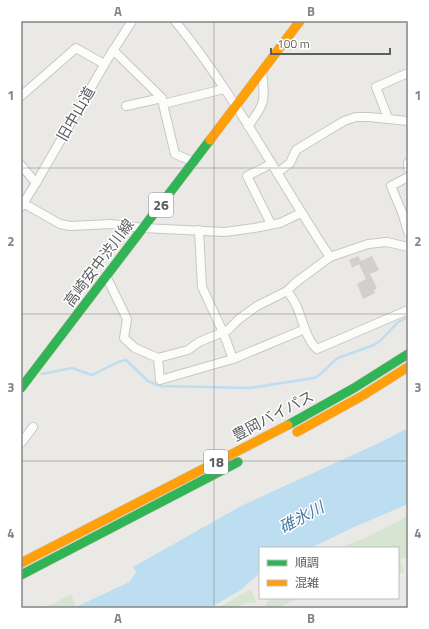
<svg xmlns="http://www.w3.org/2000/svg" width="429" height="629" font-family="'Titillium Web','Noto Sans JP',sans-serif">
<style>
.green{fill:#d5e5d2}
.water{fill:#bdddf1}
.pier{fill:#eae9e5}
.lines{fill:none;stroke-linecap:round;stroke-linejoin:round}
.stream{stroke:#bdddf1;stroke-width:2.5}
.building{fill:#d1d0ce}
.street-casing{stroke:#c7c7c7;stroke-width:10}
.fast-casing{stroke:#d0c7b5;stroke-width:10}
.slow-casing{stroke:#d0c7b5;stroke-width:10}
.street{stroke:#fcfcfb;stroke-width:8}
.fast{stroke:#30b455;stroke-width:9}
.slow{stroke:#ff9f0a;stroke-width:9}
.grid{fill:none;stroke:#838587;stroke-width:1;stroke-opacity:0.55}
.labels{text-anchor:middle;stroke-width:3;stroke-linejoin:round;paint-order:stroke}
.shield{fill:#fff;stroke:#8c8f91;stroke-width:1}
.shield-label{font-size:14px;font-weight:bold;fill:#5b5f62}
.street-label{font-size:15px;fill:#5b5f62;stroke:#fff}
.water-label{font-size:16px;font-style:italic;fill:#497aa6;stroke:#fff}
.neatline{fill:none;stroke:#838587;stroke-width:1.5}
.grid-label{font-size:13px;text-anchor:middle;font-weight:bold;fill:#838587}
</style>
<rect width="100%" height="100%" fill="#eae9e5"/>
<g class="green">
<polygon points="408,516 408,557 400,559 404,572 398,574 398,548 339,548 365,538"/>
<polygon points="251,589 256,603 248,602 239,606 244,608 218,608"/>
<polygon points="71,594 76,607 71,608 45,608"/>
<polygon points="271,598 299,598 279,608 263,608"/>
</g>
<polygon class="water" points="408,428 408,504 352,528 311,548 260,548 260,573 241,590 209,608 71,608 129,582 136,572 133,567 241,506 381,442"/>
<polygon class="pier" points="132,566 136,572 129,582 76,607 75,605 128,580 133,572 131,568"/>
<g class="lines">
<path class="stream" d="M42,374L72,368L92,375L118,362L126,360L148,381L160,386L250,388L314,378C324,374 329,364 338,358L374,345L381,340L398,322L408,317"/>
</g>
<polygon class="building" points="358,256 361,261 372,256 379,270 370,274 377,288 374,290 375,293 363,299 357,284 366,279 359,264 352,268 349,260"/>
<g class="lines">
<g class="street-casing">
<g id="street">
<path d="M175,21C235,94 278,179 330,257"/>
<polyline points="113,50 162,98 126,106"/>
<polyline points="21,96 76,48 104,64"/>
<polyline points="388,118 376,87 408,73"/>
<path d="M248,126C266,103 265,101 262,72"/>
<polyline points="194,162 175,154 163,104 224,89"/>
<polyline points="408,163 408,168"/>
<polyline points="21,165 36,183"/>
<polyline points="277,173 290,163 296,150 344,121 356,117 369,117 408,121"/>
<polyline points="408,177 391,186 403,215 408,232"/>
<polyline points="23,203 60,224 70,226 111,224 143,228 225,232 254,228 280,223 301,213"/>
<polyline points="21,207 36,183 107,60 132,21"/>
<polyline points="271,224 247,176 271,164"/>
<polyline points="199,230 202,287 223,332 233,359"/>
<polyline points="106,276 127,319 124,338 135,348 158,358 188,350 199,342 228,330 239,319 257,306 287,291 295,283 330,257 368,244 387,242 408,247"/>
<path d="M287,291C291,296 295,302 297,307C303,321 306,339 317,349L408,310"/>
<polyline points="158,358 160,380 233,359 305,329"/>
<polyline points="21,443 33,427"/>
</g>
</g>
<g class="fast-casing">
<g id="fast">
<polyline points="21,388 210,140"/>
<polyline points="288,425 354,388 408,354"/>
<polyline points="21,575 238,462"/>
</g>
</g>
<g class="slow-casing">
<g id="slow">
<polyline points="210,140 300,21"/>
<polyline points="297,432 362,396 408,367"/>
<polyline points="21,563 288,425"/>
</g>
</g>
<use href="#street" class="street"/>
<use href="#fast" class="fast"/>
<use href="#slow" class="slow"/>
</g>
<path class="grid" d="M214,21V608M21,168H408M21,314H408M21,461H408"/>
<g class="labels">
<g class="shield">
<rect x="149" y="193" width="24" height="24" rx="3"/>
<rect x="204" y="450" width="24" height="24" rx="3"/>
</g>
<g class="shield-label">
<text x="161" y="210">26</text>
<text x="216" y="467">18</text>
</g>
<g class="street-label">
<text transform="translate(76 114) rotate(-60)" y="5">旧中山道</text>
<text transform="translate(99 263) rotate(-53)" y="5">高崎安中渋川線</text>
<text transform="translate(273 416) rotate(-28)" y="5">豊岡バイパス</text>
</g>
<g class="water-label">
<text transform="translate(301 517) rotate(-28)" y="6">碓氷川</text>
</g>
</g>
<rect width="429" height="629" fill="none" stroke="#ffffff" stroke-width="44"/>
<rect x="259" y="547" width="140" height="52" fill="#ffffff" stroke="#bdbfc0"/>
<rect x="267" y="560" width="20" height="6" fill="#30b455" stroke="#bdbfc0"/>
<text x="295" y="567" font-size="12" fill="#5b5f62">順調</text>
<rect x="267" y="580" width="20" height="6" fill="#ff9f0a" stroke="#bdbfc0"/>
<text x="295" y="587" font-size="12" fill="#5b5f62">混雑</text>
<path d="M271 48v6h119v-6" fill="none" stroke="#5b5f62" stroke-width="2"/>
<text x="277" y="48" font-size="12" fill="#5b5f62" stroke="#ffffff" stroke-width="3" paint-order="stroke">100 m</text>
<rect x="22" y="22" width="385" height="585" class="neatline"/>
<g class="grid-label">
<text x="118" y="16">A</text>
<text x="311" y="16">B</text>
<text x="11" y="100">1</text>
<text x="418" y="100">1</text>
<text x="11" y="246">2</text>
<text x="418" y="246">2</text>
<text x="11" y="392">3</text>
<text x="418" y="392">3</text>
<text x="11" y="538">4</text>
<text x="418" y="538">4</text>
<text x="118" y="623">A</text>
<text x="311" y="623">B</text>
</g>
</svg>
